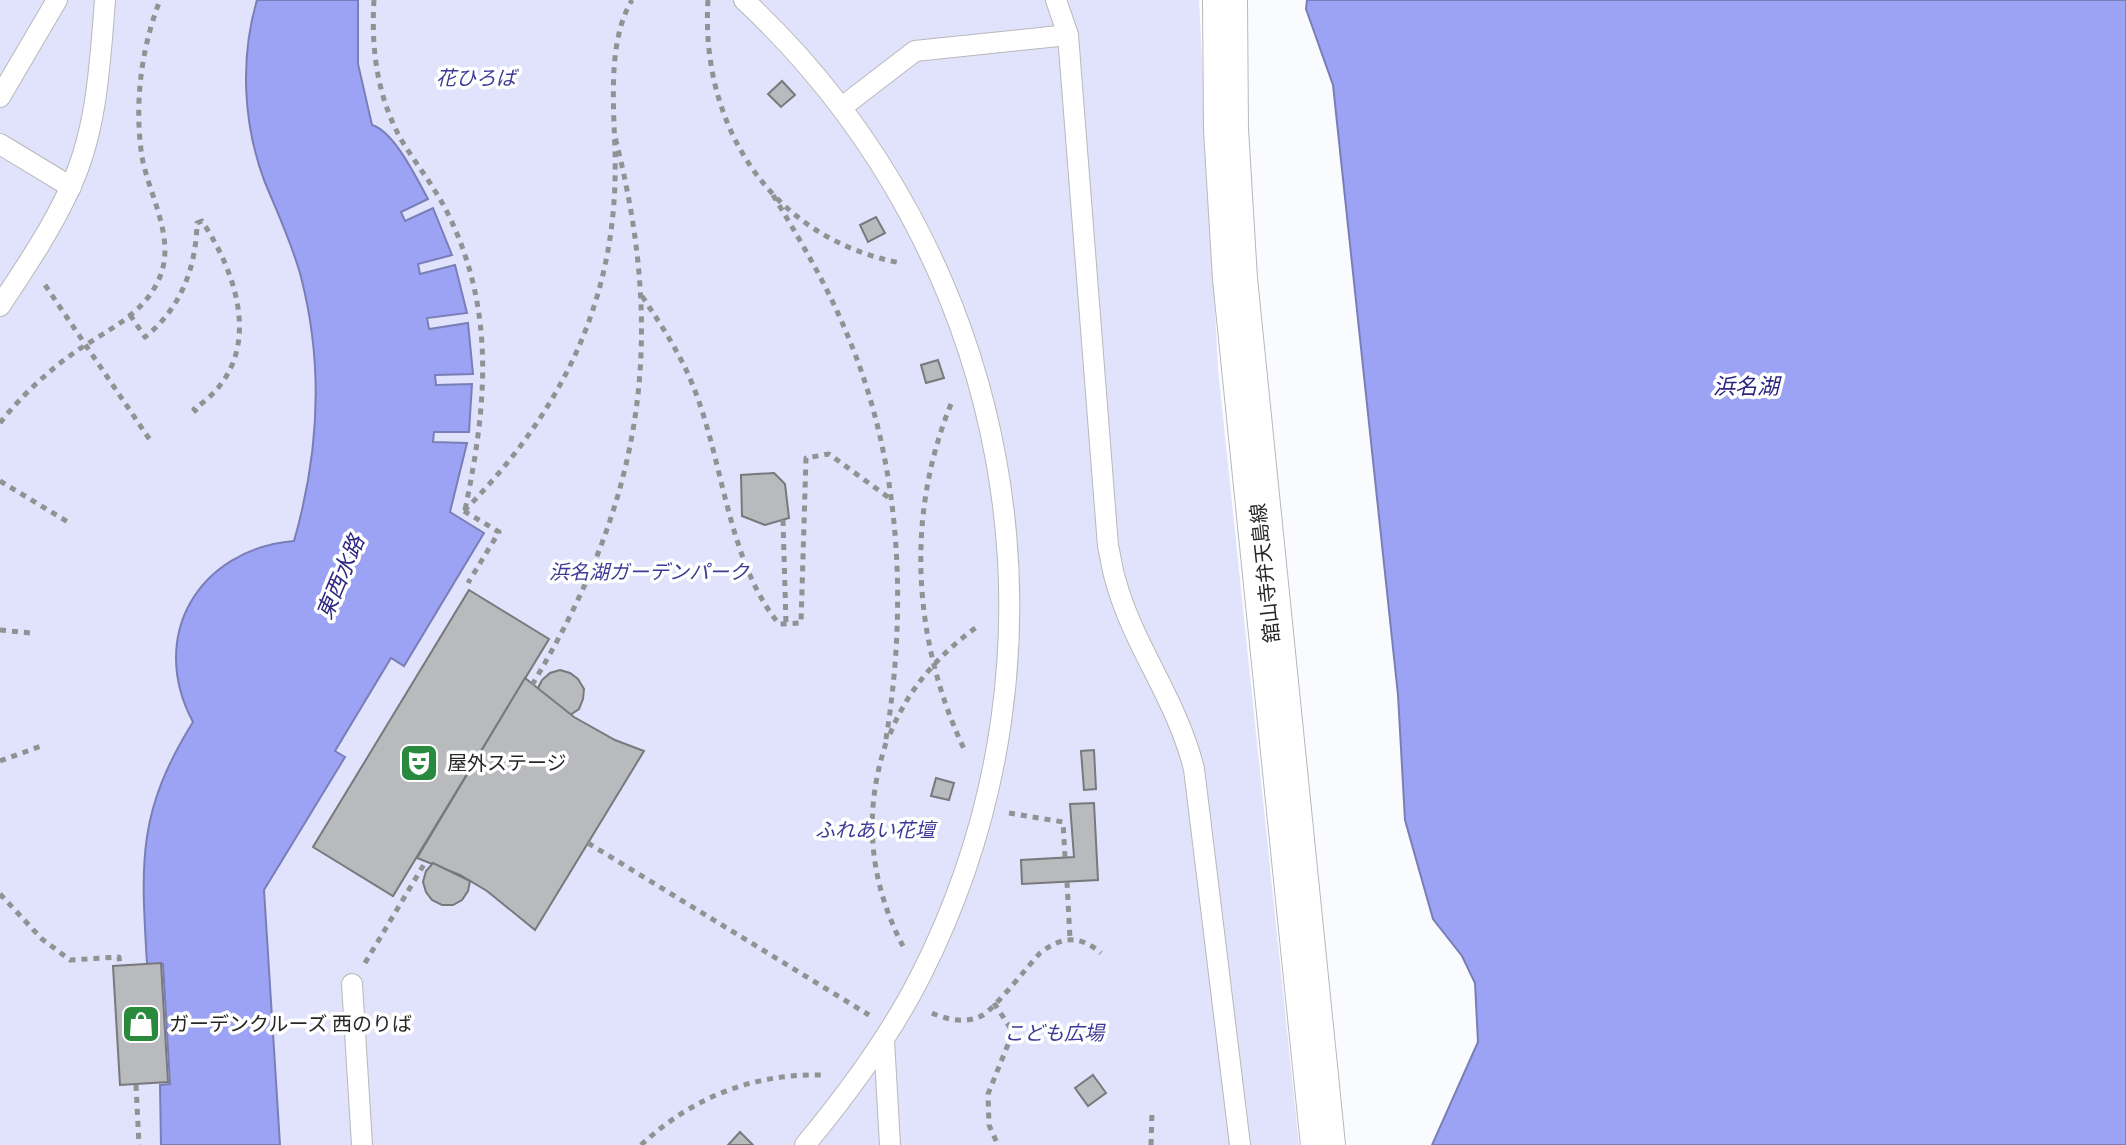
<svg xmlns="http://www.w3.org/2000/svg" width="2126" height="1145" font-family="Georgia,'Noto Sans JP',serif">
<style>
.green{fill:#e0e3fb}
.water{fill:#9da3f4;stroke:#7a7eb7;stroke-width:2}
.building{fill:#b9babd;stroke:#78797c;stroke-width:2}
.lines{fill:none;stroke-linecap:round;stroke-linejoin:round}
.lane-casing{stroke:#b8b8bc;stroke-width:22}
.secondary-casing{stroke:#b8b8bc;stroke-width:46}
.path{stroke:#919294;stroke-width:5;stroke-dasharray:6 6;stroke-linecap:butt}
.lane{stroke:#fff;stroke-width:20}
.secondary{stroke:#fff;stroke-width:44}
.labels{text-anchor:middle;stroke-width:7;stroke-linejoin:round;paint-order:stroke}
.park-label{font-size:20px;font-style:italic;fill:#3e3997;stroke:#fff}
.street-label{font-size:20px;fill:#272728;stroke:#fff}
.poi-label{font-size:20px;fill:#272728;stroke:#fff;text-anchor:start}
.water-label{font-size:22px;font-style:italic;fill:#2f2582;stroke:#fff}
</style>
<rect width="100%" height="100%" fill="#fafbfe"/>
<polygon class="green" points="0,0 1199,0 1218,369 1299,1145 0,1145"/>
<g class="water">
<path d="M257,0H358V64L372,125C394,131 417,179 428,199L401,212L405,221L433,208L452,255L418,264L420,274L455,265L467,313L427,318L429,329L468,323L473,374L435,375L436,385L472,384L469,432H434L433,442L467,443L450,512L484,533L404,666L391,658L335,751L345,757L264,890L280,1145H161L160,1085L170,1084L163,964H147C141,862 137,812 193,722C147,636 199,549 294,541C319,454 324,366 301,277C292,243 277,212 264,180C243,123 240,58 257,0Z"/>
<polygon points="1307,0 2126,0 2126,1145 1432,1145 1478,1042 1475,983 1462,956 1433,919 1405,820 1398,695 1333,85 1306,9"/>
</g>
<g class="building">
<polygon points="782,81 795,95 781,107 768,94"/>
<polygon points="876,217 885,233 868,242 860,225"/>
<polygon points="938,360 944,378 926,383 921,365"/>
<polygon points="774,473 785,484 789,518 765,525 742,516 741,475"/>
<polygon points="469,590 549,639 393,896 313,847"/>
<polygon points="560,670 570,673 578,679 584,689 583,699 579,709 570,715 537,690 542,680 550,673"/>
<polygon points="525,678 574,717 615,740 644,751 535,930 487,891 460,875 417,858"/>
<polygon points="1094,750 1096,789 1084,790 1081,751"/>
<polygon points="936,778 954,783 949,800 931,796"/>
<polygon points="1094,803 1098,880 1022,884 1021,860 1074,857 1070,804"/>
<polygon points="433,863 470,881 468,891 462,900 453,905 442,905 432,900 426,892 423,882 426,871"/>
<polygon points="161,963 168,1082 120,1085 113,966"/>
<polygon points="1093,1075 1106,1093 1088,1106 1075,1088"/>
<polygon points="740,1132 753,1145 728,1145"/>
</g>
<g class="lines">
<g class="lane-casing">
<g id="lane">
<path d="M744,0C1013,251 1088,647 920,977C889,1038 849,1092 805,1145"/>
<path d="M1056,0L1068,35L1108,546C1111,558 1112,570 1116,582C1134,647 1177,700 1194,769L1240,1145"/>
<polyline points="0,97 57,0"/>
<polyline points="842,107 915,51 1068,35"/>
<polyline points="0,144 71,187"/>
<path d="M0,306C25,268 51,230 70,188C97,131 100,63 105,0"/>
<polyline points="352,984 362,1145"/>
<polyline points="884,1040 890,1145"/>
</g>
</g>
<g class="secondary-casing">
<polyline id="secondary" points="1225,0 1226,129 1235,279 1323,1145"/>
</g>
<g class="path">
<path d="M374,0C371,49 377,97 402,141C418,167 437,190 450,218C496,315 486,409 465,510"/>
<path d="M708,0C700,126 772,239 901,263"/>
<path d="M773,195C800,240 827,285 847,334C902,464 908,608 885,745"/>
<polyline points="45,285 150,440"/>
<path d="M642,296C665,331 684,359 698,399C724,471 730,564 779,624L801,623L806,458L829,454L892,500"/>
<path d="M130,315L145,337C181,308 196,268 197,223L202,221C241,280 265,362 194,409L198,414"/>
<path d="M951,404C905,517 913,642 965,751"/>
<path d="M0,423C21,396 47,372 75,352C105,331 142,316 158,281C178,241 149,196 142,157C134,104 141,49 160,0"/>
<polyline points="0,481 68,522"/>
<path d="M464,511C555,419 612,312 615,180C617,125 603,49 632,0"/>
<polyline points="464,511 499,532 468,583"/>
<polyline points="783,520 786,624"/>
<polyline points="0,630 31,633"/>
<path d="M532,685C642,502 668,344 615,137"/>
<path d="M890,734C908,689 939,654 978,626"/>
<path d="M886,743C863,813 869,881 903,946"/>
<polyline points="0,761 44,745"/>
<polyline points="1009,813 1063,822 1065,857"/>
<polyline points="588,843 869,1015"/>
<polyline points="1067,882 1070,939"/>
<polyline points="0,894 42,939 70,960 119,957 120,966"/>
<polyline points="365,963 426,861"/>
<polyline points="994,1003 1013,1032 988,1094 989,1125 998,1145"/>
<path d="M932,1013C947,1020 968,1024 983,1015C996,1007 1028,966 1040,953C1062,936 1080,935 1101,953"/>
<polyline points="136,1085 139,1145"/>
<path d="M641,1145C693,1097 753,1073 825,1075"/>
<polyline points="1151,1145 1152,1111"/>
</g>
<use href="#lane" class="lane"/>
<use href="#secondary" class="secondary"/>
</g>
<defs>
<g id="theatre-square" transform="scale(2)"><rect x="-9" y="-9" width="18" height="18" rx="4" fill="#29893c" stroke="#fff"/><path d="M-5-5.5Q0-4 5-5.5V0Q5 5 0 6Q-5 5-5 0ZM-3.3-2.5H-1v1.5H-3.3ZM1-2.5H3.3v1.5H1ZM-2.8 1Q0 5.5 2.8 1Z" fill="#fff"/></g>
<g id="shop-square" transform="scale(2)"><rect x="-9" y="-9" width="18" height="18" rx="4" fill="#29893c" stroke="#fff"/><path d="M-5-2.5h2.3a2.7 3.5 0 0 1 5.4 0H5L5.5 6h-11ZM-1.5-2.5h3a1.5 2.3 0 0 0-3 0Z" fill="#fff"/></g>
</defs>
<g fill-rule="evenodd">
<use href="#theatre-square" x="419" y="763"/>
<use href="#shop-square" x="141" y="1024"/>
</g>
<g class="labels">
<g class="park-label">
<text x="476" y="85">花ひろば</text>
<text x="649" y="579">浜名湖ガーデンパーク</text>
<text x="875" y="837">ふれあい花壇</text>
<text x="1054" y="1040">こども広場</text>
</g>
<g class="street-label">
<text transform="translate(1265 573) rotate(-96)" y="7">舘山寺弁天島線</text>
</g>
<g class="poi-label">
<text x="447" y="770">屋外ステージ</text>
<text x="169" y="1031">ガーデンクルーズ 西のりば</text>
</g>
<g class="water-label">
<text x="1746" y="394">浜名湖</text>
<text transform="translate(340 577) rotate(-67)" y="8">東西水路</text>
</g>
</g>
</svg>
